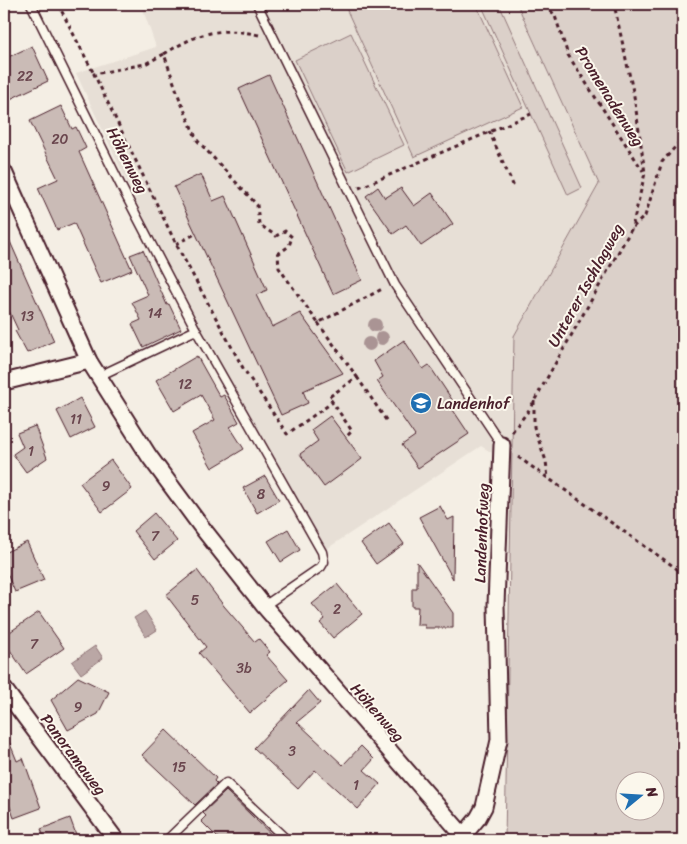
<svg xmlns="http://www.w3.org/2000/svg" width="687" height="844" font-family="Sriracha,sans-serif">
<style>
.built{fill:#e7dfd6}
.green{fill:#dbd0c9;stroke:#92787a;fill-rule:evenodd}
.water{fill:#baa7a5;stroke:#8d7174}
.building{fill:#cabbb6;stroke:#4a1f2b}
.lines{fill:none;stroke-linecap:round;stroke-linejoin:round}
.service-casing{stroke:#4a1f2b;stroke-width:11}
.minor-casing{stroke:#4a1f2b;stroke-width:19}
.path{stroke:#4a1f2b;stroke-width:3;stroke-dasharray:4 4;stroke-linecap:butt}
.service{stroke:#fbf7ec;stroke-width:8}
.minor{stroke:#fbf7ec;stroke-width:15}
.tree{fill:#aa9494}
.labels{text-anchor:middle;stroke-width:4;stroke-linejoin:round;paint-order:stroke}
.number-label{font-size:14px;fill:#6a464e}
.street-label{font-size:16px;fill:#4a1f2b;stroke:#fbf7ec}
.poi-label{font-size:16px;fill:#4a1f2b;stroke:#fbf7ec;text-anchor:start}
</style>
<rect width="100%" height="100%" fill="#f4eee4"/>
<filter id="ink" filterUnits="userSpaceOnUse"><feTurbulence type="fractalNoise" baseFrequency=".02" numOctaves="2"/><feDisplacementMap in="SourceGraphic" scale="10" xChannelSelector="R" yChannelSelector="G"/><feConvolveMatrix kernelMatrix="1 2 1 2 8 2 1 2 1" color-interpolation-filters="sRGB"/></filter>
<g filter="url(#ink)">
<polygon class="built" points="141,4 517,4 599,184 514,336 512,465 481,446 322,552 196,330 76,73 156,47"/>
<g class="green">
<polygon points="344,4 476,4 523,107 414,157"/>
<polygon points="481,4 499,4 582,188 568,195"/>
<path d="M517,4H683V840H505L514,336L599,184ZM624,782H654V812H624Z"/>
<polygon points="351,33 404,145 348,172 295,60"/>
</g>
<g class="water">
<polygon points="145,611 157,630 146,637 134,618"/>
<polygon points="95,646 103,658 81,674 72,662"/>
</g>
<g class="building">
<polygon points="32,46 48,81 4,102 4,59"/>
<polygon points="269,75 362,280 333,294 239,89"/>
<polygon points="61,106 72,129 76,127 86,148 79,152 132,270 101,283 74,223 57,230 38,188 58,179 30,121"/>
<polygon points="201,174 213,201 225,196 267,290 256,295 272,327 300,313 343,373 303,391 308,403 281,415 174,187"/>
<polygon points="378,187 385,198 401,188 414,206 432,193 453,224 421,246 406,225 393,234 366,196"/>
<polygon points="4,228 54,341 27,353 15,331 18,330 4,300"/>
<polygon points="143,250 167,305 169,304 181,329 143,347 132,324 141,320 132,302 148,295 130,255"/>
<polygon points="404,340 423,369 429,365 453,401 449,404 469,434 418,468 402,445 415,436 377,381 383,377 374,361"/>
<polygon points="197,356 220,397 224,395 239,422 230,427 244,449 212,468 192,433 215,420 201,395 174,411 156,380"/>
<polygon points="80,398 95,427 71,439 57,411"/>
<polygon points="330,416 362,459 324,487 300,454 318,441 311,430"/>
<polygon points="35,426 47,458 26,472 13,454 23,447 17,433"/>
<polygon points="111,460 132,489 102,512 80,483"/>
<polygon points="265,476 279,500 257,513 243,488"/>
<polygon points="440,506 448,520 454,517 453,579 419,517"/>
<polygon points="154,513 177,541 155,559 133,531"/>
<polygon points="389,523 404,544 376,564 361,543"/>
<polygon points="288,529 300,550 281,562 268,541"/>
<polygon points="27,542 44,580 15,592 4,567 4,553"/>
<polygon points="417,562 453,613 453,628 425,628 425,625 417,625 418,607 412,607 412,588 417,588"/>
<polygon points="197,570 224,606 255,642 259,639 270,652 266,655 288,680 250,713 199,653 206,647 166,595"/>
<polygon points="337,584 362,614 333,638 320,623 325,619 312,604"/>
<polygon points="39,612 64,648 26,674 4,641 4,636"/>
<polygon points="78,677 109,692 98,714 68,730 51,700"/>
<polygon points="309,690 320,703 297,722 343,765 361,746 374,759 364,770 380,784 358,809 315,770 298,789 254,748"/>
<polygon points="4,729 17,761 23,758 41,808 14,818 4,790"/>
<polygon points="166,730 216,778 214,781 217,784 195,805 142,755"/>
<polygon points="226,791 277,840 220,840 201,821 206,816 203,813"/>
<polygon points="70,818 78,840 45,840 41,829"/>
</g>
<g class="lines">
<g class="service-casing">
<g id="service">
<polyline points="31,4 121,186 196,330 322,552 324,562 321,567 264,606"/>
<polyline points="257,4 395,285 502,445"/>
<polyline points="99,376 196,330"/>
<polyline points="167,840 226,783 287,840"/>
</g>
</g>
<g class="minor-casing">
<g id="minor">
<polyline points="4,172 89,361 149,456 200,525 264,606 467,840"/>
<polyline points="4,382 89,361"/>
<polyline points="4,689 116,840"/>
<polyline points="463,836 478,818 484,807 499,740 496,605 502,445"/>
</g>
</g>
<g class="path">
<polyline points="58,4 94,74"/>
<polyline points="546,4 555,16 568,55 643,171"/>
<path d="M259,35C219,26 198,33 164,54L180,100L197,140L257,205L259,224L276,236L285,231L292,237L289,246L278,254L279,268L318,323L384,288"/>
<polyline points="164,54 145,64 94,74 176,244 243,368 287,434 333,402"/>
<polyline points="489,131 514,187"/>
<polyline points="359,188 531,114"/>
<polyline points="633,227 645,216 662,162 683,138"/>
<polyline points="176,244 195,234"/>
<polyline points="318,323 357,377 329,397 352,431 345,438"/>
<polyline points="357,377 388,423"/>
<polyline points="534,401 534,427 546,461 548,478"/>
<polyline points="512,432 529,410 632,228 645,173 634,96 614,4"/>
<polyline points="518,457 683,573"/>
</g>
<use href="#service" class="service"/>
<use href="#minor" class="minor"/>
</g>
<g class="tree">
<circle cx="375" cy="325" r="7"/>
<circle cx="382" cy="338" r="7"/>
<circle cx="369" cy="344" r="7"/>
</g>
</g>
<defs>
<g id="school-disc" transform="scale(1.125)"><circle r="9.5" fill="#1f6fb2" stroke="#fbf7ec"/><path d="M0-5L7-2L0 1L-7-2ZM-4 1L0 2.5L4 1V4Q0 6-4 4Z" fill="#fff"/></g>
</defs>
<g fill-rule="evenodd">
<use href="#school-disc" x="421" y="403"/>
</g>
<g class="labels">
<g class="number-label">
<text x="25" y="81">22</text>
<text x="60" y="144">20</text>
<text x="155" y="318">14</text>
<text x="27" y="321">13</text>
<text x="185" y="389">12</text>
<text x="76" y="424">11</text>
<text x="31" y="456">1</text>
<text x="106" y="491">9</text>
<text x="261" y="499">8</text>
<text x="155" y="541">7</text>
<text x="195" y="605">5</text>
<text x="337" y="614">2</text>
<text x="34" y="649">7</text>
<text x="244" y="673">3b</text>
<text x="78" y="712">9</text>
<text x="292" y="756">3</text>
<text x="179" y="772">15</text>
<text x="356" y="790">1</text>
</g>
<g class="street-label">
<text transform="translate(610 96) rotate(58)" y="6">Promenadenweg</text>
<text transform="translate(128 160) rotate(63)" y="6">Höhenweg</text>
<text transform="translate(585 285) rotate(-61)" y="6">Unterer Ischlagweg</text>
<text transform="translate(481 533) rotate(-88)" y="6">Landenhofweg</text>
<text transform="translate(378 712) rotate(49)" y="6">Höhenweg</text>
<text transform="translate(74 754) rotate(53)" y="6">Panoramaweg</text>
</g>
<g class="poi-label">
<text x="437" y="409">Landenhof</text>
</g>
</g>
<rect width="687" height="844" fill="none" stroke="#fbf7ec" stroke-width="20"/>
<rect x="10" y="10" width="667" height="824" fill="none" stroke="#4a1f2b" stroke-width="2" filter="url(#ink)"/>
<g transform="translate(640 796) rotate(72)"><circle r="24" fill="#fbf7ec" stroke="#b4a19f"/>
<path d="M0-4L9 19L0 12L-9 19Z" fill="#1f6fb2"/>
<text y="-8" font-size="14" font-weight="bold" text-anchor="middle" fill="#4a1f2b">N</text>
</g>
</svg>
